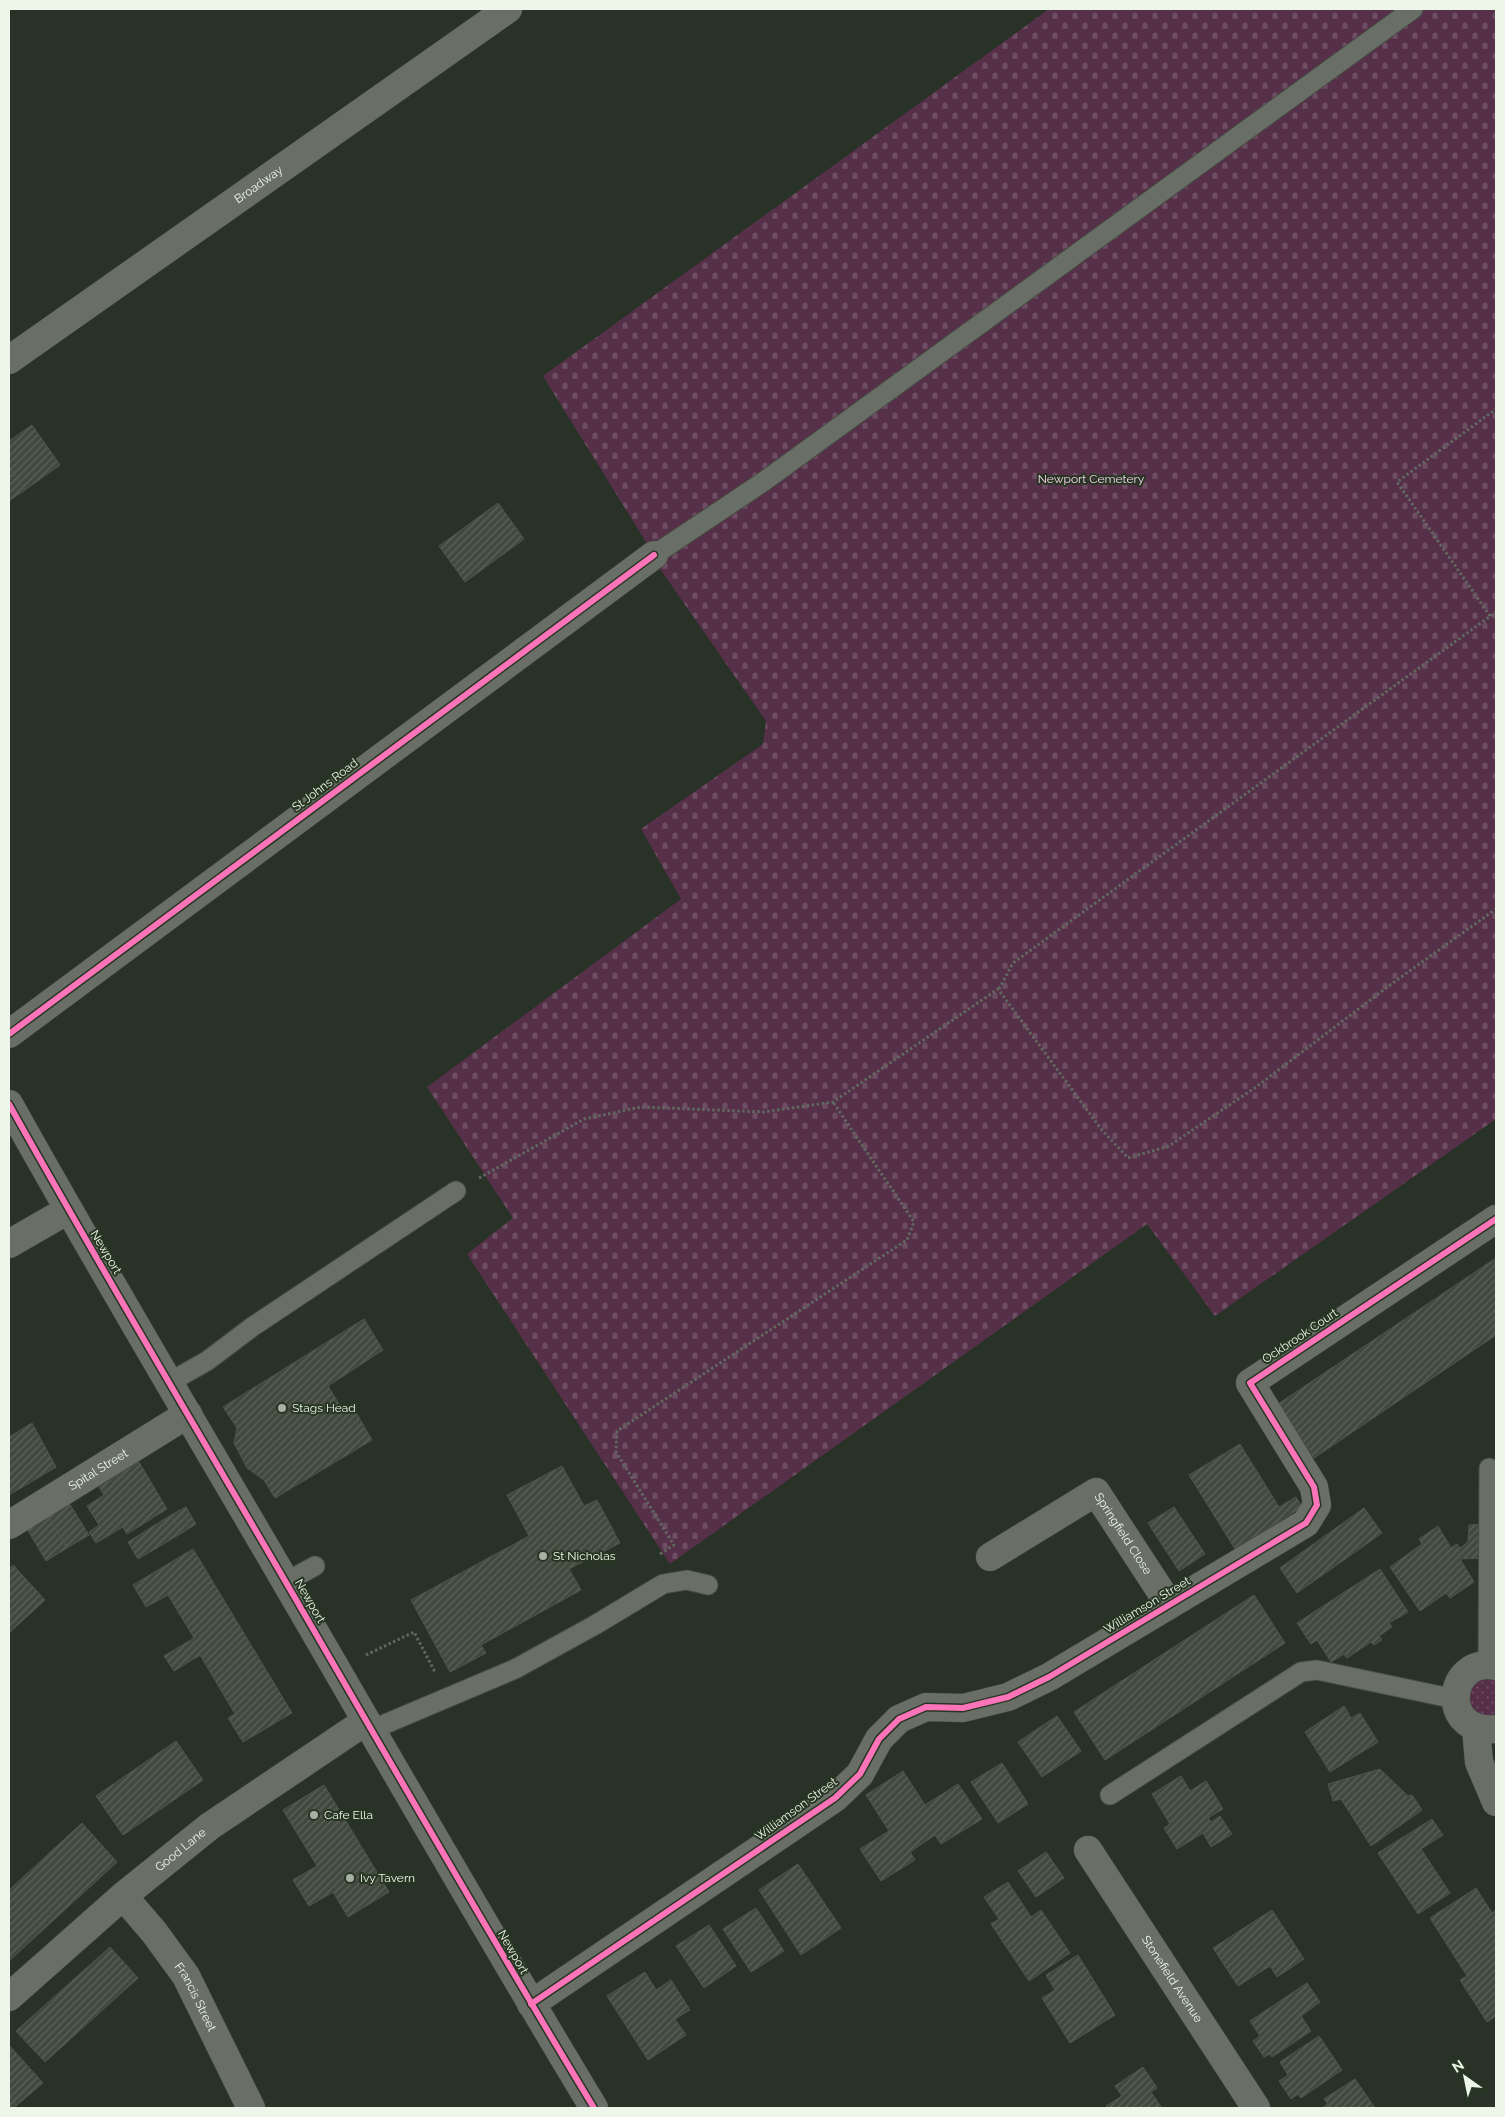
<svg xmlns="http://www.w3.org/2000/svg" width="1505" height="2117" font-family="Raleway,sans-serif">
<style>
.grass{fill:url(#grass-dots)}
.cemetery{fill:url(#cemetery-stones)}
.building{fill:url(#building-hatch);stroke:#4e554b}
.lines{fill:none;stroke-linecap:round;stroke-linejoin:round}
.service-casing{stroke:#464d43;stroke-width:21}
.minor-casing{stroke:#464d43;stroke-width:29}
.tertiary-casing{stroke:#464d43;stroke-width:29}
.path{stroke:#616860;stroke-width:3;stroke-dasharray:2.5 2.5;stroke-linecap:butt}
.service{stroke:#696f67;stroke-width:19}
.minor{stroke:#696f67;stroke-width:28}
.tertiary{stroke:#696f67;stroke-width:28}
.cycleway-casing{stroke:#273622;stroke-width:9}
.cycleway{stroke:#fb73b8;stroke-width:6}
.poi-dot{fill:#a8b1a5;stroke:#273622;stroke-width:2}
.labels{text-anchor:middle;stroke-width:4;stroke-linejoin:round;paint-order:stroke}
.street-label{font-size:12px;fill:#ecf6e9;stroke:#273622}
.park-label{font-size:12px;fill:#f6d4e9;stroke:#273622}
.poi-label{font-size:12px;fill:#ecf6e9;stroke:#273622;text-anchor:start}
</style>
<defs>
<pattern id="grass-dots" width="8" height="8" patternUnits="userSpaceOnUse" patternTransform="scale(1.25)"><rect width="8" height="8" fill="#562f49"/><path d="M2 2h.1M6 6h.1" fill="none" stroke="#6e4e63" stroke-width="1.8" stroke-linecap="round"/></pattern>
<pattern id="cemetery-stones" width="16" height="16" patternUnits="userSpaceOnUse" patternTransform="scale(1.25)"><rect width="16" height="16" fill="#562f49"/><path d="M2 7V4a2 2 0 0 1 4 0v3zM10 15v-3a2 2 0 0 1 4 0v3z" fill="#6e4e63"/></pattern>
<pattern id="building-hatch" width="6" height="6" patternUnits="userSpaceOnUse" patternTransform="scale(1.25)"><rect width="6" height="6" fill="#41483e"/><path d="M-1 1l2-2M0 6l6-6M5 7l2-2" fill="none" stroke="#5d635a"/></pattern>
</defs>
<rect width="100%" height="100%" fill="#293226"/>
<polygon class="grass" points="1496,1676 1496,1719 1478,1718 1465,1693 1473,1680"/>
<polygon class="cemetery" points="1049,9 1496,9 1496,1119 1215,1316 1147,1224 670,1564 467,1254 513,1218 427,1087 681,899 641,829 763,744 766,721 658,566 654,555 543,376"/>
<g class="building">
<polygon points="32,425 60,465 25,490 9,466 9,441"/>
<polygon points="9,466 25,490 9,501"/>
<polygon points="498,503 524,539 465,582 439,546"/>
<polygon points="1496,1258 1496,1335 1314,1458 1278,1404"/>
<polygon points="364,1319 383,1350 328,1386 345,1414 354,1409 372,1440 275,1498 264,1480 247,1468 234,1443 237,1428 223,1407"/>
<polygon points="32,1423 56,1467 9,1495 9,1437"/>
<polygon points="1240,1444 1279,1507 1296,1497 1302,1507 1235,1549 1189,1475"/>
<polygon points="139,1462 167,1509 127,1534 123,1527 96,1543 89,1532 99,1525 87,1506 104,1495 99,1487"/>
<polygon points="562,1466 584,1506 597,1500 620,1543 569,1569 581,1590 481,1645 486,1653 450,1672 411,1600 529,1536 507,1495"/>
<polygon points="69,1503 89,1535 67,1548 48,1516"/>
<polygon points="186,1507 196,1524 182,1533 171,1515"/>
<polygon points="1174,1507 1205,1554 1179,1571 1148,1523"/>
<polygon points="1364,1508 1382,1533 1297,1593 1280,1568"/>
<polygon points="171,1515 182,1533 138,1559 128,1542"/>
<polygon points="48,1516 67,1548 46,1561 27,1529"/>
<polygon points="1483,1524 1483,1558 1460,1559 1474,1582 1450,1598 1446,1593 1420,1611 1390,1567 1422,1544 1419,1539 1438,1526 1451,1548 1457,1544 1460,1548 1468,1542 1469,1525"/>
<polygon points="193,1549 292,1713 243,1742 228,1718 235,1714 200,1655 174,1671 164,1656 194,1638 168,1595 146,1607 133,1585"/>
<polygon points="13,1565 45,1600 9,1633 9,1569"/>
<polygon points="1380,1569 1408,1612 1389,1623 1392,1627 1379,1636 1382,1640 1374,1645 1371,1642 1347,1658 1344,1654 1331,1662 1317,1640 1311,1644 1297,1623"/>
<polygon points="1254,1595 1285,1643 1105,1760 1074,1712"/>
<polygon points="1344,1706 1351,1718 1360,1713 1378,1742 1330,1772 1305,1732"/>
<polygon points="1057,1716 1081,1751 1042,1777 1018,1742"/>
<polygon points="176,1741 203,1780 123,1835 96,1796"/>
<polygon points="1002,1763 1028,1804 998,1823 971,1782"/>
<polygon points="1380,1769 1408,1796 1412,1795 1422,1810 1371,1846 1341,1799 1333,1801 1328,1784"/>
<polygon points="903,1771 925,1805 958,1784 982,1819 941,1844 935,1835 910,1852 915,1860 881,1881 860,1849 889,1831 866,1795"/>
<polygon points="1181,1776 1190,1791 1206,1781 1223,1809 1208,1818 1211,1822 1220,1816 1232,1834 1211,1847 1203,1833 1177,1849 1164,1828 1170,1824 1152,1794"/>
<polygon points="324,1785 389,1892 348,1917 333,1892 309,1906 293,1880 317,1866 283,1810"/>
<polygon points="1432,1819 1443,1835 1421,1849 1450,1893 1418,1914 1378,1853"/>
<polygon points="82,1823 117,1862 9,1961 9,1890"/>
<polygon points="1046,1852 1064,1878 1036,1897 1018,1871"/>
<polygon points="798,1864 841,1928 801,1955 759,1890"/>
<polygon points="1008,1882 1031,1917 1041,1910 1070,1953 1029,1981 991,1924 999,1919 984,1897"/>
<polygon points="1476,1888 1492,1913 1496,1910 1496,2016 1487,2022 1460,1980 1467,1976 1430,1918"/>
<polygon points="756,1908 784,1951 751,1972 723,1929"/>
<polygon points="1272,1910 1304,1959 1277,1977 1270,1966 1238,1986 1213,1948"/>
<polygon points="709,1925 736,1966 704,1988 676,1946"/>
<polygon points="110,1947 138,1978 45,2062 16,2031"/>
<polygon points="1078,1955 1115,2015 1070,2043 1042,1998 1055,1990 1046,1975"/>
<polygon points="645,1972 656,1990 671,1980 690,2010 675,2019 686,2035 648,2060 607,1996"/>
<polygon points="1307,1983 1320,2002 1301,2016 1311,2031 1272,2057 1270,2054 1264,2057 1253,2041 1260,2036 1250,2021"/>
<polygon points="1319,2036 1342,2070 1301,2098 1298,2094 1291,2099 1279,2081 1288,2075 1280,2062"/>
<polygon points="9,2045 43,2083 17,2105 9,2096"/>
<polygon points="1143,2067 1157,2088 1151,2092 1162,2108 1108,2108 1106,2106 1122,2096 1115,2086"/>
<polygon points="1355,2079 1375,2108 1322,2108 1328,2104 1324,2099"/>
<polygon points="9,2096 17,2105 13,2108 9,2108"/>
</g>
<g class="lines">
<g class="service-casing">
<g id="service">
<polyline points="654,555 763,482 1413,9"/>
<polyline points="170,1382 207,1361 252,1327 456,1191"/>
<polyline points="286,1582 315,1566"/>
<polyline points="1488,1664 1489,1468"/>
<polyline points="371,1730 515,1669 595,1625 663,1584 687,1580 708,1585"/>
<polyline points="1110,1795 1301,1672 1317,1670 1455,1699"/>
</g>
</g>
<g class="minor-casing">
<g id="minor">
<path id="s1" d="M9,360L508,9"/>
<polyline points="9,1034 654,555"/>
<polyline points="9,1244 68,1210"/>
<path id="s2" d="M9,1525L188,1414"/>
<path id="s3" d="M990,1557L1096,1492L1169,1604"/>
<path d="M1496,1666C1446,1656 1439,1735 1496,1729"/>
<polyline points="1476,1728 1479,1762 1496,1802"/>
<path id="s4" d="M1088,1850L1256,2108"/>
<path id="s5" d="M123,1896L154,1932L186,1976L251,2108"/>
<path id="s6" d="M9,1997L123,1896L210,1826L366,1721"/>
<polyline points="531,2004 835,1798 860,1774 879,1739 899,1719 926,1707 963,1708 1008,1697 1049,1677 1306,1523 1317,1505 1314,1487 1250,1383 1496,1219"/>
</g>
</g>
<g class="tertiary-casing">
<path id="tertiary" d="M9,1104C98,1264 192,1421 284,1579C387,1756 488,1933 594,2108"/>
</g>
<g class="path">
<polyline points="1490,616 1397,482 1496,409"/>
<polyline points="999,989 1013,963 1496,612"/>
<polyline points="479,1178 584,1119 641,1107 764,1112 833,1102 998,989 1101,1129 1128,1158 1169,1146 1256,1087 1390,985 1496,909"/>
<polyline points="660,1554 674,1545 616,1452 617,1431 907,1240 914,1222 833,1102"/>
<polyline points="366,1655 414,1632 435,1672"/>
</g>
<use href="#service" class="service"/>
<use href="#minor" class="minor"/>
<use href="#tertiary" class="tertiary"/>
<g class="cycleway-casing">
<g id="cycleway">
<polyline points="9,1034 654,555"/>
<path d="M9,1104C98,1264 192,1421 284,1579C387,1756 488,1933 594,2108"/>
<polyline points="531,2004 835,1798 860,1774 879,1739 899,1719 926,1707 963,1708 1008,1697 1049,1677 1306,1523 1317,1505 1314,1487 1250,1383 1496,1219"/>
</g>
</g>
<use href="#cycleway" class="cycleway"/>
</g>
<g class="poi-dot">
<circle cx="282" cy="1408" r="5"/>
<circle cx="543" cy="1556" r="5"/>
<circle cx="314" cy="1815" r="5"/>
<circle cx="350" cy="1878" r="5"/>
</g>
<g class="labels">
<g class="street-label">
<text dy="4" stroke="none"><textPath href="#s1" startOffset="305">Broadway</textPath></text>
<text transform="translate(325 785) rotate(-37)" y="4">St Johns Road</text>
<text transform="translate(106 1252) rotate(59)" y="4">Newport</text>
<text transform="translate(1300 1336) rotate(-34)" y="4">Ockbrook Court</text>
<text dy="4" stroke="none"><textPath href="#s2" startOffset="105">Spital Street</textPath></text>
<text dy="4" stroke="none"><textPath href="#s3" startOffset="174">Springfield Close</textPath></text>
<text transform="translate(310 1601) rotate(60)" y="4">Newport</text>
<text transform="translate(1147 1605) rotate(-31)" y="4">Williamson Street</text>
<text transform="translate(796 1809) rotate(-36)" y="4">Williamson Street</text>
<text dy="4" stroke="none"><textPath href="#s6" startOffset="226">Good Lane</textPath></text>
<text transform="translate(513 1952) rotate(60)" y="4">Newport</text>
<text dy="4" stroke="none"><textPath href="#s4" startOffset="154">Stonefield Avenue</textPath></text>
<text dy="4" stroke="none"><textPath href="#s5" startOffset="125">Francis Street</textPath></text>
</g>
<g class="park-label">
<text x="1091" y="483">Newport Cemetery</text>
</g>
<g class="poi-label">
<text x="292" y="1412">Stags Head</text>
<text x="553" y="1560">St Nicholas</text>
<text x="324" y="1819">Cafe Ella</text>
<text x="360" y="1882">Ivy Tavern</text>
</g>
</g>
<rect width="1505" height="2117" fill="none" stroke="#ecf6e9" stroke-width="20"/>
<g transform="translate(1465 2077) rotate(327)" stroke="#273622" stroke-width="4" paint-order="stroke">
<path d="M0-4L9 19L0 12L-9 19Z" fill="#ecf6e9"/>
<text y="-8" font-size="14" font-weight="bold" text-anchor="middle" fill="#ecf6e9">N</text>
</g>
</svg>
